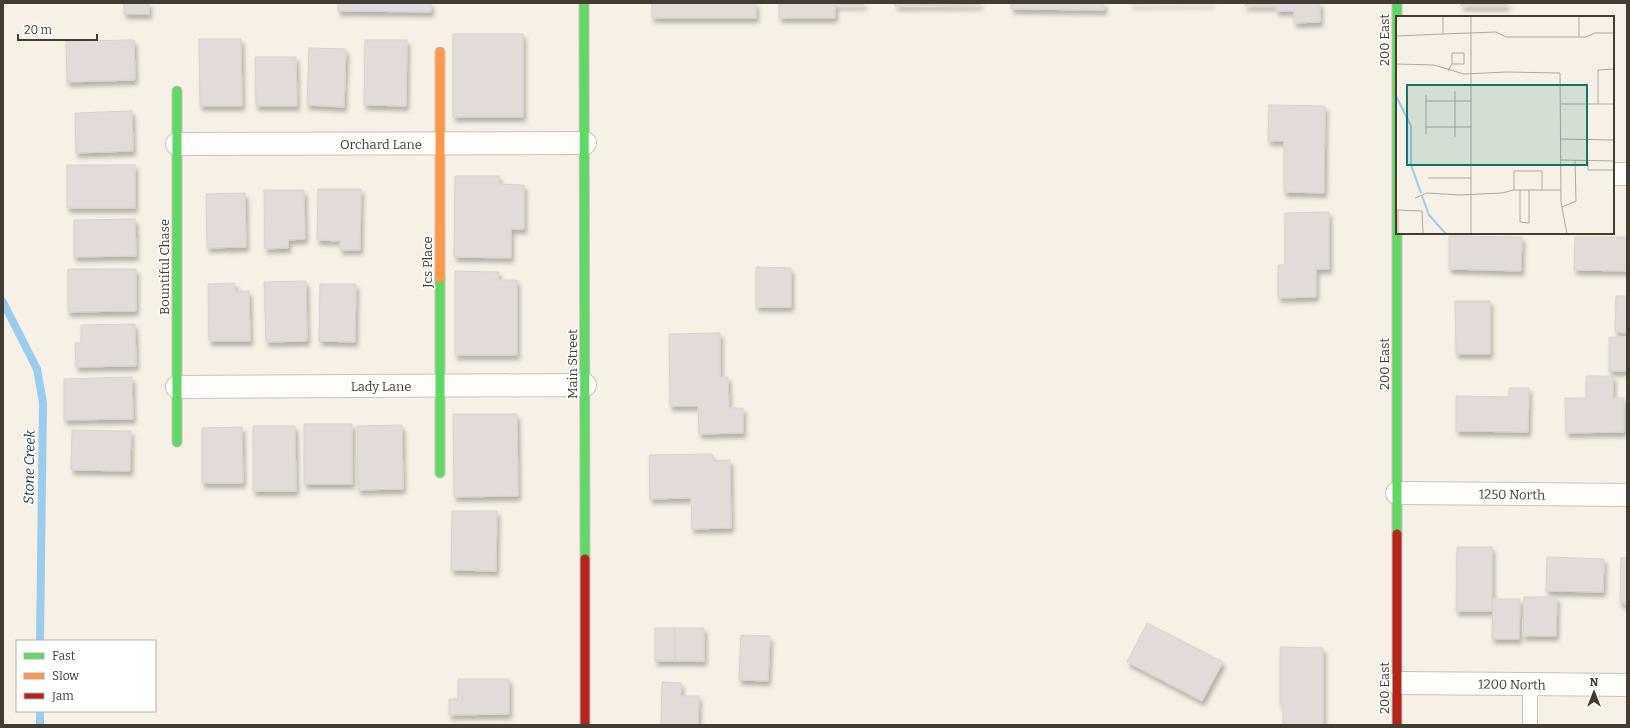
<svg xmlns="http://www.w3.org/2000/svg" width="1630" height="728" font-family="Bitter,serif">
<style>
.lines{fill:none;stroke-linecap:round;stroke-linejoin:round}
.stream{stroke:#9bcced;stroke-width:8}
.building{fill:#e3dbd9;stroke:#d8d1cf;filter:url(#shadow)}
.lane-casing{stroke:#c8c2b9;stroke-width:16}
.street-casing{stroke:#c8c2b9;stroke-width:24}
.fast-casing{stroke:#c8c2b9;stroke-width:11}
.slow-casing{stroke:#c8c2b9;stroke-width:11}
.jam-casing{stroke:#c8c2b9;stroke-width:11}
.lane{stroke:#fefdfb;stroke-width:14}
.street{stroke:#fefdfb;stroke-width:22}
.fast{stroke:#63d668;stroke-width:9}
.slow{stroke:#ff974d;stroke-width:9}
.jam{stroke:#b3261e;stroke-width:9}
.labels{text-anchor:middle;stroke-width:3;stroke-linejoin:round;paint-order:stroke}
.street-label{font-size:13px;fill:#423c33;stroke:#fff}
.water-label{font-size:14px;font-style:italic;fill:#17374c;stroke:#fff}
.inset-river{fill:none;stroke:#9bcced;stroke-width:2}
.inset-road{fill:none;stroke:#afa89e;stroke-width:1}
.view{fill:#0f766e;fill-opacity:0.15;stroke:#0f766e;stroke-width:2}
.inset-edge{fill:none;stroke:#423c33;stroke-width:2}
</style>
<defs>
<filter id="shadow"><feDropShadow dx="2.5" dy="4.5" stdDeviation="2" flood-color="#0004"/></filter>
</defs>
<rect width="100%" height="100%" fill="#f7f0e6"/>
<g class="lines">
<g class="stream">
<polyline points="3,302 37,369 43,403 40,641"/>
<polyline points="40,725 40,711"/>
</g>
</g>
<g class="building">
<rect x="124" y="3" width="25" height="11"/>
<polygon points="338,3 431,3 431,12 338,11"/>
<rect x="652" y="3" width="104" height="15"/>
<polygon points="779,3 864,3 864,5 835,5 835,18 779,18"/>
<polygon points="895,3 980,3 980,5 895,6"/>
<polygon points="1011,3 1104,3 1104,10 1011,9"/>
<polygon points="1130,3 1212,3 1130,4"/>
<polygon points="1245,3 1320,3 1320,22 1294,23 1294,11 1276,11 1276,6 1245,6"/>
<rect x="1461" y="3" width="46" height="3"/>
<rect x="1570" y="16" width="33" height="1"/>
<rect x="453" y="34" width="70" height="83"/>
<polygon points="199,39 241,39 242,106 200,106"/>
<polygon points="134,40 135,80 67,82 66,41"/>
<polygon points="365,40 407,40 406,106 364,105"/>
<polygon points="309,48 346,49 344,107 307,105"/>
<polygon points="255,57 296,57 297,106 256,106"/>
<polygon points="1269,105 1325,106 1324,193 1284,192 1284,141 1268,141"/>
<polygon points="132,111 133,151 76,153 75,113"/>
<rect x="67" y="165" width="68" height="43"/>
<polygon points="455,176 499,176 499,184 524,185 524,229 511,229 511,258 454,257"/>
<polygon points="318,189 361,189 360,250 340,250 340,241 317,240"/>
<polygon points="264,190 304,190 305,239 288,240 288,248 265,249"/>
<polygon points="245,193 246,247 207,248 206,194"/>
<polygon points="1329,212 1329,269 1316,269 1316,297 1278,298 1278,265 1285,265 1285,213"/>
<polygon points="135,219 136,256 74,257 74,220"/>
<polygon points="1449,236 1522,237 1521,271 1449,269"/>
<polygon points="1575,237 1627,237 1627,271 1574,270"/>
<polygon points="756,267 791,268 791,307 756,307"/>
<polygon points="68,269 136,269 136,311 68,312"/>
<polygon points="455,271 499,272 498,280 517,280 517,355 455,355"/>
<polygon points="306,281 307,341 266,342 264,282"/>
<polygon points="235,283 235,291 249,291 250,341 209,341 208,284"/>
<polygon points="320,284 356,284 355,342 319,341"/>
<polygon points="1616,296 1627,296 1627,333 1615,332"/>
<polygon points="1455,301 1490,301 1490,354 1456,354"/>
<polygon points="135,324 136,366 76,367 75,343 81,343 81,325"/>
<polygon points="720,333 720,377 728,377 729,408 743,408 743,433 699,434 698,406 670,406 669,334"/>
<rect x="1609" y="337" width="18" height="34"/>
<polygon points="1586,376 1613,376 1613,398 1624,398 1624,432 1566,433 1565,398 1586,398"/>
<polygon points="132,377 133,419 64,420 64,379"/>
<polygon points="1509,388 1529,388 1528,432 1456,431 1456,396 1509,397"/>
<polygon points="453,414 517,414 518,496 454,497"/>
<rect x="304" y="424" width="48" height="60"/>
<polygon points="402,425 403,489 358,490 357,426"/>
<polygon points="253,426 295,426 296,491 253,491"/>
<polygon points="242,427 243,483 202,483 202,428"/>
<polygon points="72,430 131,431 130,471 71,470"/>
<polygon points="712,454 713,461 730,460 731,528 692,529 691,498 650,499 649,455"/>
<polygon points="452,511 497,511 496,571 451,570"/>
<polygon points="1457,547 1492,547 1492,611 1456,611"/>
<polygon points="1547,557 1604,559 1603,592 1546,591"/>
<polygon points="1621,558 1627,558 1627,604 1620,603"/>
<polygon points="1524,597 1557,597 1556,636 1523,636"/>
<polygon points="1493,599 1520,599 1519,639 1492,639"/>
<polygon points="1147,623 1223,662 1202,701 1127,662"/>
<rect x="655" y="628" width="20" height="33"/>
<rect x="675" y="628" width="29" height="33"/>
<polygon points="741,635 770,636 768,681 739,680"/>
<polygon points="1280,647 1323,648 1323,725 1283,725 1283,704 1280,704"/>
<polygon points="458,679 509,679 509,714 449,715 449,699 458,699"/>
<polygon points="662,682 681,683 681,696 699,696 698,725 661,725"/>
</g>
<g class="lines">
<g class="lane-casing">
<polyline id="lane" points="1530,684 1530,725"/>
</g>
<g class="street-casing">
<g id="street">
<polyline points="177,144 585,143"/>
<polyline points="1613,174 1627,174"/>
<polyline points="177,387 585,385"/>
<polyline points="1397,493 1627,495"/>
<polyline points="1397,683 1627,685"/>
</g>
</g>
<g class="fast-casing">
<g id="fast">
<polyline points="584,3 585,559"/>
<polyline points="1397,3 1397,534"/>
<polyline points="177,91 177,442"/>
<polyline points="440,278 440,473"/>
</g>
</g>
<g class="slow-casing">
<polyline id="slow" points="440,52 440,278"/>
</g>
<g class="jam-casing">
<g id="jam">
<polyline points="1397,534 1397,725"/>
<polyline points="585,559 585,725"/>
</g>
</g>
<use href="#lane" class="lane"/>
<use href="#street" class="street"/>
<use href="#fast" class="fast"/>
<use href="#slow" class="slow"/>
<use href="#jam" class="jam"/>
</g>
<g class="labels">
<g class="street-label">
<text transform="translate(1384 40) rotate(-90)" y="5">200 East</text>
<text x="381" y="149">Orchard Lane</text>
<text transform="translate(427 262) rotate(-90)" y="5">Jcs Place</text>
<text transform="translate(164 267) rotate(-90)" y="5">Bountiful Chase</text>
<text transform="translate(572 364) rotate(-90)" y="5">Main Street</text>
<text transform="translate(1384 364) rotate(-90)" y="5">200 East</text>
<text x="381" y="391">Lady Lane</text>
<text transform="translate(1512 494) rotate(1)" y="5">1250 North</text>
<text transform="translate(1512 684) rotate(1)" y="5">1200 North</text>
<text transform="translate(1384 688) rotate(-90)" y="5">200 East</text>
</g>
<g class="water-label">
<text transform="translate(29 467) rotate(-89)" y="5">Stone Creek</text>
</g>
</g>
<g transform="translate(1396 16)">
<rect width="218" height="218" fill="#f7f0e6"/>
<path class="inset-river" d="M0,80L15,110V149L25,177M26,180L33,199L50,218"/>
<path class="inset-road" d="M47,0V18L100,16L110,21H190L199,17H218M75,0V218M183,0V21M0,20L47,18M0,48L38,49L68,58L110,56L164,57L165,186L171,218M52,55L56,48V37H68V48H56M59,75V121M30,79V118M30,85H75M165,88H218M202,88V54L218,53M30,111H75M165,123L218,124M165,144L218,145M192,144V154H218M32,162H75M118,174V155H146V174M124,174V206L133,207V174M19,182L31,177L64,179L106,177L118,174H165M166,191L180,185L179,144M0,194L26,195L27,218M2,218V194"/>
<path class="view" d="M11,69H191V149H11Z"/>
<rect width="218" height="218" class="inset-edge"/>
</g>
<rect width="1630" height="728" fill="none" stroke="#423c33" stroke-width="8"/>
<rect x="16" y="640" width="140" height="72" fill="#ffffff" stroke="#b3b1ad"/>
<rect x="24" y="653" width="20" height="6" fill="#63d668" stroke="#b3b1ad"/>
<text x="52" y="660" font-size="12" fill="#423c33">Fast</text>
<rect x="24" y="673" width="20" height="6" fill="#ff974d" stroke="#b3b1ad"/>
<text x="52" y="680" font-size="12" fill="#423c33">Slow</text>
<rect x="24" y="693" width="20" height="6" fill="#b3261e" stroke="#b3b1ad"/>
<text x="52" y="700" font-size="12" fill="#423c33">Jam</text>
<g transform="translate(1594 692)" stroke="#ffffff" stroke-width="3" paint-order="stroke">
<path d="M0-3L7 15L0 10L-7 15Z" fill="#423c33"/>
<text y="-6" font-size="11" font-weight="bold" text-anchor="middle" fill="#423c33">N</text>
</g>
<path d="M18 34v6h79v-6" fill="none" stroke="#423c33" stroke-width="2"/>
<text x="24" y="34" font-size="12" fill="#423c33" stroke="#ffffff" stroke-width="3" paint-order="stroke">20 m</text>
</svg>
